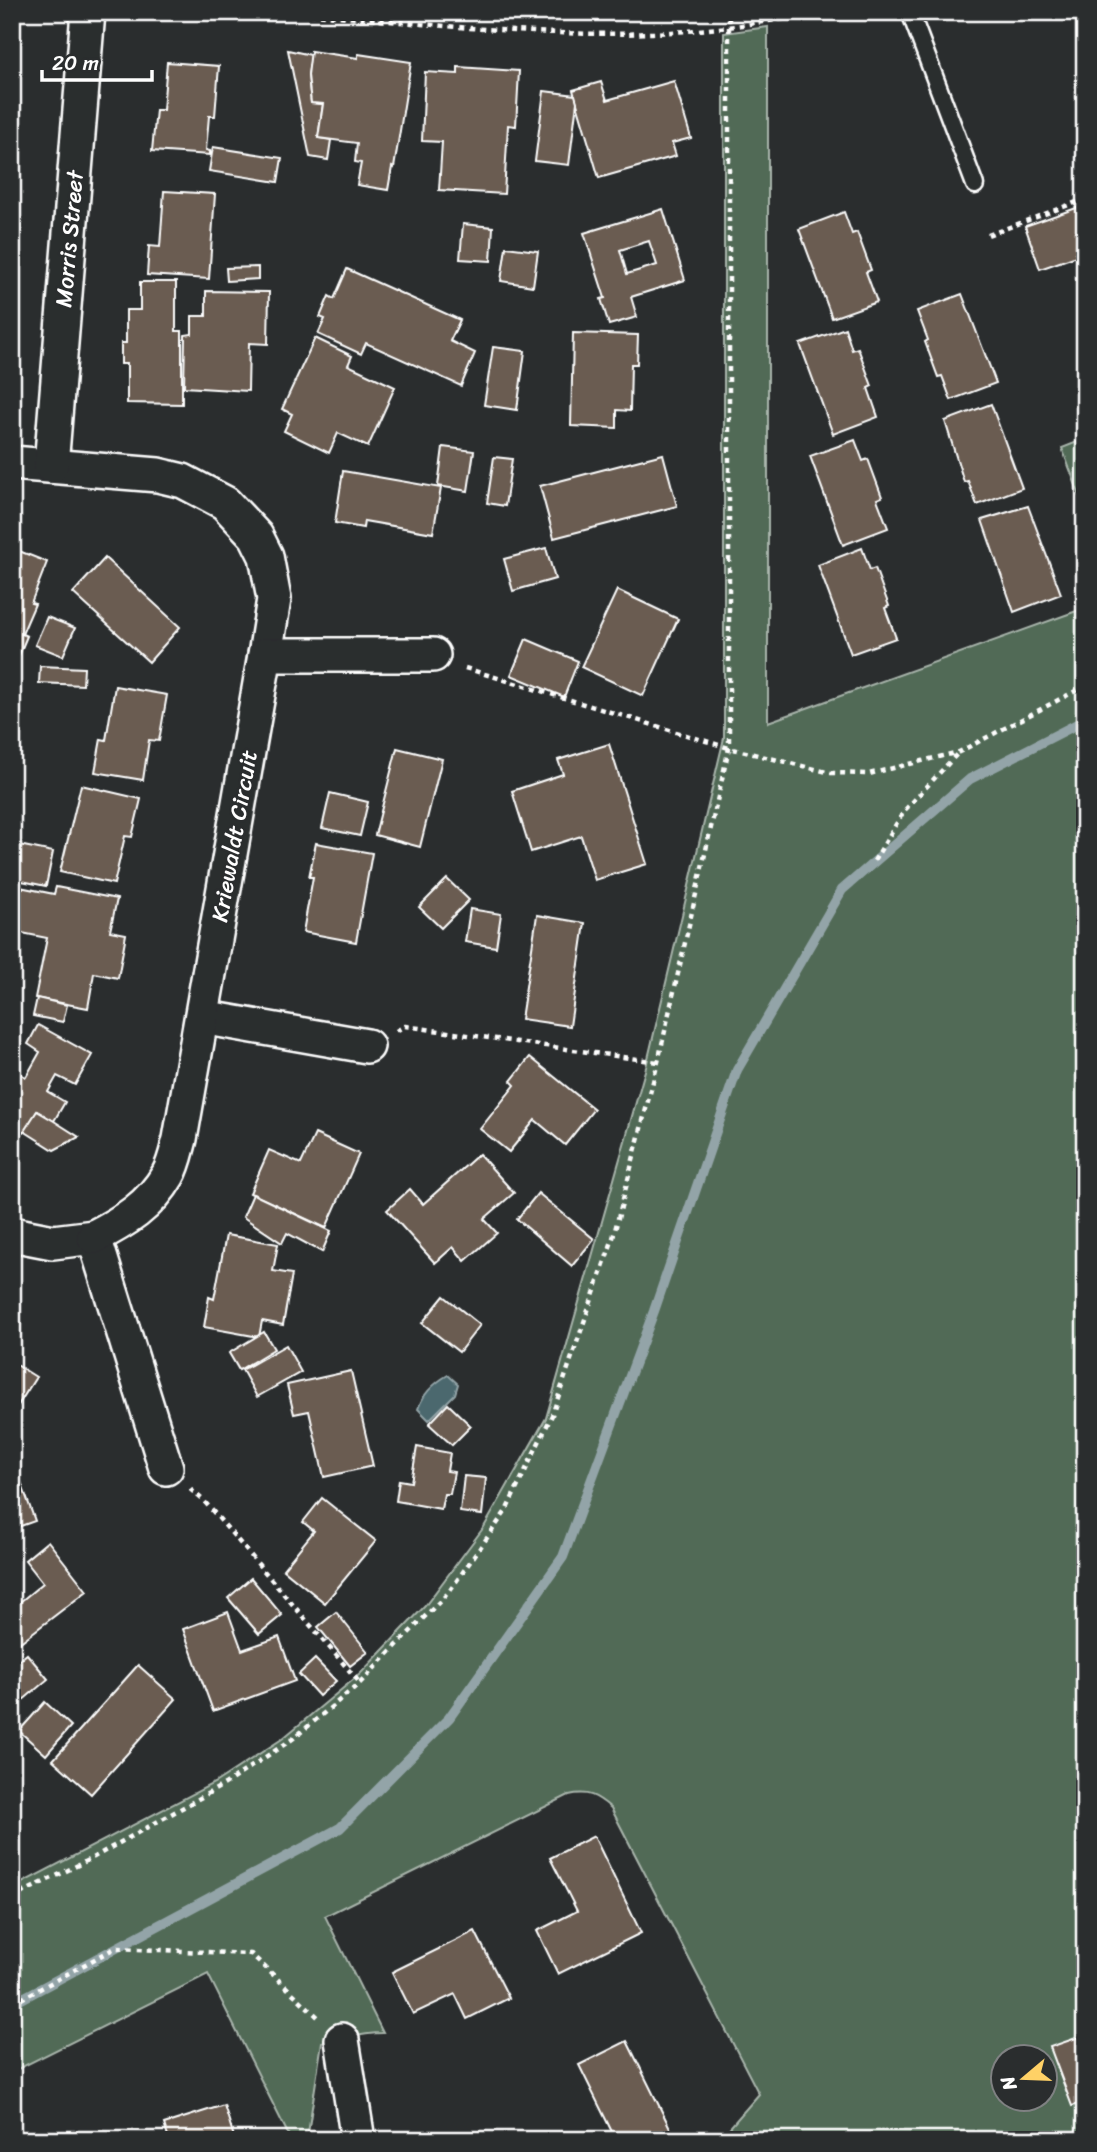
<svg xmlns="http://www.w3.org/2000/svg" width="1097" height="2152" font-family="Sriracha,sans-serif">
<style>
.green{fill:#516a57;stroke:#a8b4ab;stroke-width:2;fill-rule:evenodd}
.water{fill:#4b686e;stroke:#93a4a8;stroke-width:2}
.lines{fill:none;stroke-linecap:round;stroke-linejoin:round}
.stream{stroke:#93a4a8;stroke-width:10}
.building{fill:#6a5c51;stroke:#fff;stroke-width:2;fill-rule:evenodd}
.lane-casing{stroke:#fff;stroke-width:21}
.street-casing{stroke:#fff;stroke-width:38}
.path{stroke:#fff;stroke-width:4.5;stroke-dasharray:5 5;stroke-linecap:butt}
.lane{stroke:#2a2d2e;stroke-width:16}
.street{stroke:#2a2d2e;stroke-width:33}
.labels{text-anchor:middle;stroke-width:5;stroke-linejoin:round;paint-order:stroke}
.street-label{font-size:23px;fill:#fff;stroke:#2a2d2e}
</style>
<rect width="100%" height="100%" fill="#2a2d2e"/>
<filter id="ink" filterUnits="userSpaceOnUse"><feTurbulence type="fractalNoise" baseFrequency=".0143" numOctaves="2"/><feDisplacementMap in="SourceGraphic" scale="14" xChannelSelector="R" yChannelSelector="G"/><feConvolveMatrix kernelMatrix="1 2 1 2 8 2 1 2 1" color-interpolation-filters="sRGB"/></filter>
<g filter="url(#ink)">
<g class="green">
<path d="M768,27V722L1085,608V2140H719L759,2094L611,1808C596,1795 588,1791 569,1795L325,1916L383,2033C362,2033 343,2039 322,2042L307,2140H291L208,1974L12,2072V1888L216,1782L282,1739L360,1674L425,1606L484,1527L546,1418L646,1067L724,738V33ZM1002,2058H1044V2100H1002Z"/>
<polygon points="1085,439 1085,510 1062,448"/>
</g>
<path class="water" d="M448,1375L458,1384L455,1394L429,1420L418,1409C423,1394 434,1383 448,1375Z"/>
<g class="lines">
<polyline class="stream" points="12,2004 340,1828 449,1718 563,1557 654,1311 737,1070 842,890 970,779 1085,720"/>
</g>
<g class="building">
<polygon points="288,50 311,55 308,75 311,103 323,104 318,138 331,140 328,160 310,157"/>
<polygon points="311,51 358,58 358,54 411,62 394,168 392,167 388,190 357,185 361,163 355,162 357,143 318,138 323,104 311,103 308,75"/>
<polygon points="167,62 219,66 215,116 209,116 206,150 210,151 210,155 152,151 156,110 163,110"/>
<polygon points="458,67 519,71 516,126 508,125 504,194 439,190 442,142 422,141 425,72 458,74"/>
<polygon points="674,81 691,138 672,143 676,156 599,178 573,90 601,82 607,100"/>
<polygon points="544,91 575,95 577,102 569,165 535,161"/>
<polygon points="213,147 282,158 278,182 209,171"/>
<polygon points="164,191 215,194 209,279 147,275 149,246 160,247"/>
<polygon points="1085,205 1085,253 1040,269 1025,226"/>
<path d="M663,209L685,280L631,297L637,317L609,325L601,299L605,298L584,233ZM649,241L657,265L627,274L620,250Z"/>
<polygon points="844,212 852,234 857,232 871,270 866,272 877,302 832,318 799,229"/>
<polygon points="463,224 493,227 491,261 460,259"/>
<polygon points="506,247 538,251 533,286 501,281"/>
<polygon points="258,267 258,279 227,281 226,268"/>
<polygon points="347,269 460,320 450,341 475,353 461,386 366,343 361,354 318,334 325,319 320,317 329,296 334,299"/>
<polygon points="140,282 176,282 176,331 182,331 182,404 127,403 127,364 121,364 121,343 126,343 126,310 140,310"/>
<polygon points="206,291 269,292 268,344 249,343 248,391 184,387 185,335 192,334 192,316 206,316"/>
<polygon points="962,294 996,383 951,400 942,376 938,377 925,342 928,340 917,311"/>
<polygon points="845,328 852,350 858,348 872,386 868,388 878,417 833,434 800,344"/>
<polygon points="573,333 638,335 637,364 631,364 630,411 617,410 617,428 571,426"/>
<polygon points="315,338 352,356 348,365 395,387 368,447 338,433 329,453 284,431 292,414 282,409"/>
<polygon points="493,347 525,351 517,410 484,405"/>
<polygon points="991,404 1022,488 977,505 968,481 964,482 945,421"/>
<polygon points="855,440 863,461 868,459 882,497 877,499 888,528 843,545 810,456"/>
<polygon points="443,447 474,451 468,491 438,486"/>
<polygon points="663,454 677,506 554,538 540,486"/>
<polygon points="494,457 512,459 505,506 487,503"/>
<polygon points="343,471 441,488 433,533 364,521 363,528 335,523"/>
<polygon points="1028,506 1061,594 1014,612 982,520"/>
<polygon points="546,548 555,579 513,591 504,559"/>
<polygon points="862,548 870,570 875,568 889,606 885,608 896,638 851,654 818,565"/>
<polygon points="14,549 47,562 31,603 35,604 22,634 27,636 12,672 12,552"/>
<polygon points="105,558 180,627 149,662 73,593"/>
<polygon points="617,590 678,619 643,696 581,667"/>
<polygon points="47,617 75,628 63,656 35,645"/>
<polygon points="526,639 578,661 564,697 511,675"/>
<polygon points="40,666 84,668 83,685 39,683"/>
<polygon points="115,686 167,695 159,741 149,740 143,780 95,772 101,739 106,740"/>
<polygon points="609,744 647,864 595,880 581,836 531,852 512,791 563,774 558,760"/>
<polygon points="397,748 442,759 420,847 375,835"/>
<polygon points="81,785 141,799 132,837 125,836 114,884 60,872"/>
<polygon points="330,793 368,802 360,836 322,828"/>
<polygon points="316,843 372,853 356,942 303,932 313,877 309,877"/>
<polygon points="14,844 53,852 46,886 12,879"/>
<polygon points="447,879 469,900 441,928 419,907"/>
<polygon points="15,886 54,894 56,887 117,899 110,931 126,934 118,978 94,973 88,1008 35,998 47,938 12,931 12,900"/>
<polygon points="470,909 501,914 496,947 465,942"/>
<polygon points="537,915 585,923 570,1026 521,1019"/>
<polygon points="37,998 67,1005 63,1022 33,1016"/>
<polygon points="38,1025 92,1055 75,1085 57,1076 48,1092 65,1102 54,1121 37,1111 24,1132 12,1126 12,1080 17,1072 26,1077 40,1052 28,1044"/>
<polygon points="530,1057 594,1109 565,1145 535,1120 509,1152 480,1129 515,1085 511,1081"/>
<polygon points="37,1111 54,1121 79,1137 54,1150 24,1131"/>
<polygon points="315,1134 359,1154 326,1228 250,1193 269,1150 301,1164"/>
<polygon points="479,1154 514,1193 484,1219 497,1233 465,1261 453,1247 435,1263 387,1210 410,1189 423,1204"/>
<polygon points="538,1193 594,1239 572,1266 517,1219"/>
<polygon points="253,1194 331,1231 322,1252 287,1233 282,1243 243,1217"/>
<polygon points="226,1235 278,1244 273,1271 292,1274 283,1325 262,1321 259,1337 204,1327 209,1297 214,1299"/>
<polygon points="444,1296 480,1325 459,1352 422,1323"/>
<polygon points="264,1332 274,1349 239,1370 229,1353"/>
<polygon points="286,1345 301,1372 257,1397 242,1370"/>
<polygon points="12,1362 36,1377 12,1415"/>
<polygon points="351,1371 373,1466 324,1477 309,1411 294,1414 287,1385"/>
<polygon points="448,1404 471,1426 452,1445 429,1424"/>
<polygon points="417,1447 450,1453 447,1471 454,1472 450,1494 444,1494 441,1509 396,1501 399,1480 411,1482"/>
<polygon points="12,1457 35,1521 12,1529"/>
<polygon points="464,1476 486,1478 482,1515 460,1512"/>
<polygon points="322,1498 376,1541 325,1603 283,1569 314,1531 303,1522"/>
<polygon points="48,1541 87,1591 14,1647 12,1645 12,1603 15,1606 43,1583 25,1560"/>
<polygon points="251,1578 282,1615 259,1634 228,1598"/>
<polygon points="228,1612 242,1650 279,1637 295,1681 213,1711 183,1629"/>
<polygon points="336,1612 368,1652 350,1666 318,1627"/>
<polygon points="27,1654 48,1679 15,1707 12,1704 12,1666"/>
<polygon points="315,1659 336,1681 319,1696 299,1674"/>
<polygon points="138,1665 176,1699 91,1794 53,1760"/>
<polygon points="45,1702 71,1726 46,1755 19,1731"/>
<polygon points="594,1836 641,1933 558,1974 537,1931 577,1911 550,1858"/>
<polygon points="475,1931 509,1998 467,2019 455,1994 413,2014 392,1972"/>
<polygon points="1085,2035 1085,2102 1072,2106 1050,2047"/>
<polygon points="627,2041 676,2140 616,2140 579,2065"/>
<polygon points="224,2105 235,2140 169,2140 164,2124"/>
</g>
<g class="lines">
<g class="lane-casing">
<polyline id="lane" points="910,12 975,185"/>
</g>
<g class="street-casing">
<g id="street">
<polyline points="12,463 158,475 183,481 225,503 256,536 266,556 274,599 265,655"/>
<polyline points="51,466 88,12"/>
<polyline points="202,1017 367,1046"/>
<polyline points="12,1234 53,1242 94,1237 166,1468"/>
<path d="M94,1237C125,1221 150,1206 168,1175C174,1165 177,1150 180,1139L265,655H433"/>
<polyline points="342,2040 358,2140"/>
</g>
</g>
<g class="path">
<path d="M290,12C447,25 606,48 762,22C782,19 801,17 820,12"/>
<polyline points="988,235 1085,199"/>
<polyline points="465,668 729,748 831,773 869,774 959,752 1085,686"/>
<polyline points="874,861 904,811 959,752"/>
<polyline points="396,1031 405,1026 658,1062"/>
<polyline points="190,1489 204,1501 360,1683"/>
<polyline points="12,1898 94,1857 225,1784 294,1738 360,1683 448,1593 506,1511 552,1415 613,1238 658,1062 729,748 729,12"/>
<polyline points="12,2004 115,1948 251,1954 318,2017"/>
</g>
<use href="#lane" class="lane"/>
<use href="#street" class="street"/>
</g>
</g>
<g class="labels">
<g class="street-label">
<text transform="translate(69 239) rotate(-85)" y="8">Morris Street</text>
<text transform="translate(234 836) rotate(-80)" y="8">Kriewaldt Circuit</text>
</g>
</g>
<rect width="1097" height="2152" fill="none" stroke="#2a2d2e" stroke-width="42"/>
<rect x="21" y="21" width="1055" height="2110" fill="none" stroke="#fff" stroke-width="2.5" filter="url(#ink)"/>
<g transform="translate(1024 2078) rotate(251)"><circle r="33" fill="#2a2d2e" stroke="#7f8182" stroke-width="2"/>
<path d="M0-5L12 26L0 18L-12 26Z" fill="#ffd166"/>
<text y="-10" font-size="19" font-weight="bold" text-anchor="middle" fill="#ffffff">N</text>
</g>
<path d="M42 70v10h110v-10" fill="none" stroke="#ffffff" stroke-width="3.5"/>
<text x="52" y="70" font-size="21" fill="#ffffff" stroke="#2a2d2e" stroke-width="5" paint-order="stroke">20 m</text>
</svg>
